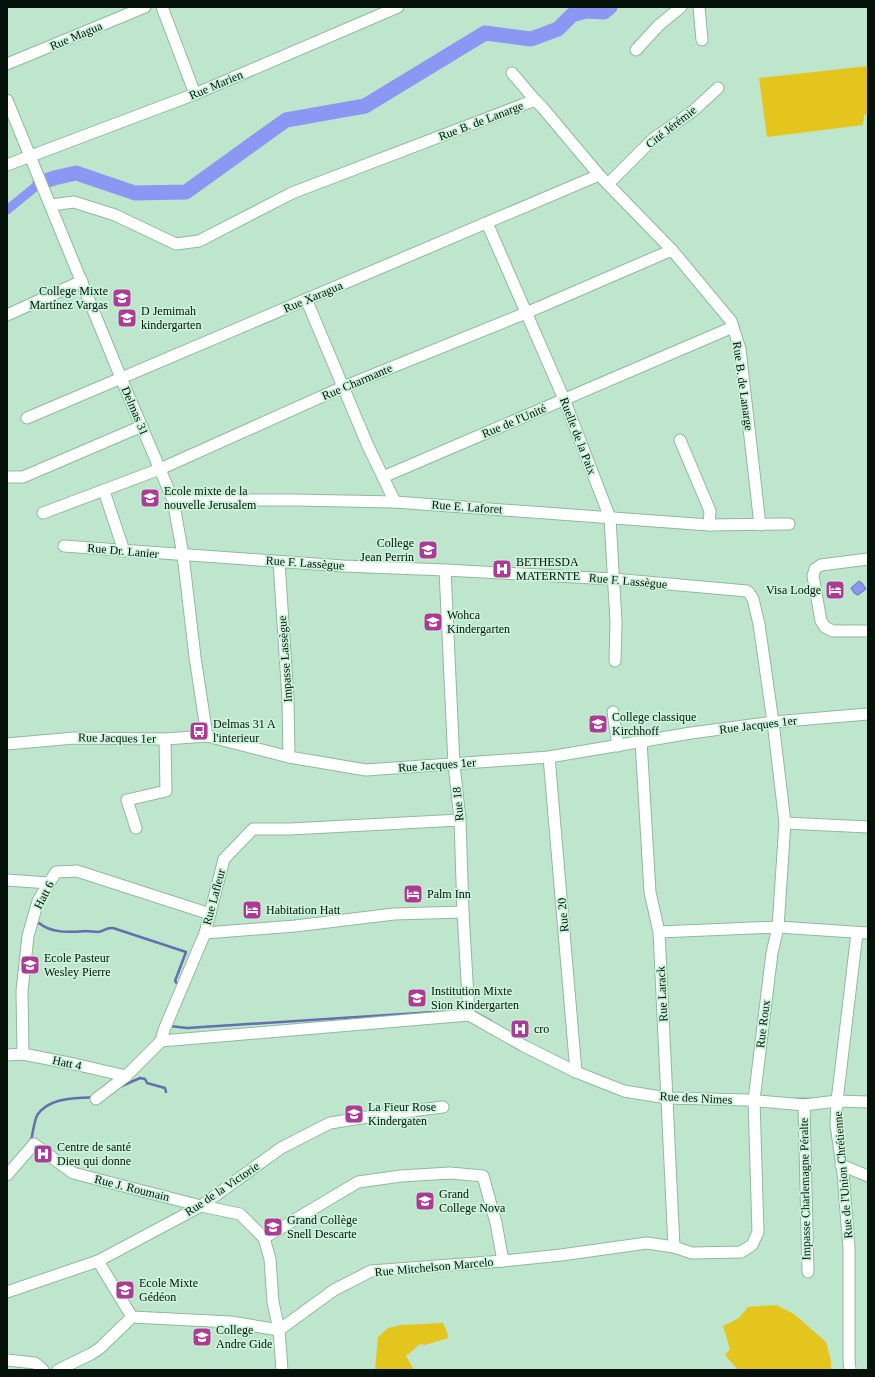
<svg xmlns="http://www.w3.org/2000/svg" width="875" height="1377" font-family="Georgia,serif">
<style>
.green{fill:#e4c51e}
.water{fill:#8c97f3;stroke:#646fad}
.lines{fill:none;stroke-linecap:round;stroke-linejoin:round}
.stream{stroke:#646fad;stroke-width:2.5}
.canal{stroke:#8c97f3;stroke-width:9}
.river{stroke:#8c97f3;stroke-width:15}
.minor-casing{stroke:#91b8a0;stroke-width:13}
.minor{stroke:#fff;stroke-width:11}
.labels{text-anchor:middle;stroke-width:3.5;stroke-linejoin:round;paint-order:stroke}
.street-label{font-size:12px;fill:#05120a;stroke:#cbf3da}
.poi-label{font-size:12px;fill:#05120a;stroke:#cbf3da;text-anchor:start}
</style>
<rect width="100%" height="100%" fill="#bee6cd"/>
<g class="green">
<polygon points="868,66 868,114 864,115 863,125 767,137 759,78"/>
<polygon points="776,1305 794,1314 826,1342 831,1361 831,1370 738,1370 725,1355 730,1349 723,1326 739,1318 748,1307"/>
<polygon points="443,1323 448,1335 448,1338 425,1345 420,1344 406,1356 414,1370 375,1370 378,1337 388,1328 401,1325"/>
</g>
<polygon class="water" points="859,581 862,583 866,589 858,595 854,593 851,588"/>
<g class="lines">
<g class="stream">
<path d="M34,926L39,923C52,934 71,932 85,931C90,931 94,932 98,932C103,932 106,927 113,928L186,952L175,981L179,986"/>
<polyline points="471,1010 491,1021"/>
<polyline points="170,1026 187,1028 450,1011"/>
<polyline points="122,1086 140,1078 145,1079 147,1083 165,1088 166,1092"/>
<polyline points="792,1099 813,1099"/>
<path d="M31,1142C32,1136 35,1117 38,1114C51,1097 74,1099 93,1097"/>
</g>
<polyline class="canal" points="7,210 40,183"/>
<polyline class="river" points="40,183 54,178 76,173 135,193 186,192 286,120 365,106 485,33 531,39 558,29 572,15 586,11 604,12 610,7"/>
<g class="minor-casing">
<g id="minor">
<polyline points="162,7 195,94"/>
<polyline points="699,7 702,40"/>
<polyline points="636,50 659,25 681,7"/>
<polyline points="7,64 145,7"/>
<polyline points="512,73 535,100 542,107 599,175 672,250 731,321 740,349 760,525"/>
<polyline points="7,100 121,378 173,500 183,555 195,657 207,736"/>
<polyline points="7,165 195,94 398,7"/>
<polyline points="608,184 653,139 693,111 718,88"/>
<polyline points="51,205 74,202 115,215 176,244 199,241 292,193 535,100"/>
<polyline points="487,223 564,399 610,518 616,622 615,661"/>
<polyline points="306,299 368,446 395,502"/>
<polyline points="7,315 82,281"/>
<polyline points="27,418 599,175"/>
<polyline points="680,440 710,511 709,525"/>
<polyline points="7,477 23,477 142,426"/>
<polyline points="383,477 733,327"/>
<polyline points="104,491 124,551"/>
<polyline points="173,500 295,500 395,502 709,525 789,524"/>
<polyline points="43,513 160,469 343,387 526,313 672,250"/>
<polyline points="64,546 343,566 445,570 613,579 747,591 750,594 753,599 759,624 773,722 785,823 778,927 772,953 754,1100 758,1232 752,1245 741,1252 692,1253 674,1247 647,1243 561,1255 503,1261 371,1271 334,1290 279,1330 231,1322 132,1317 98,1261"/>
<polyline points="868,559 821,565 815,569 813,576 821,621 825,627 833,631 868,631"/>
<polyline points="279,562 288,699 289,757"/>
<polyline points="445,570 454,764 460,820 463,912 469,1015"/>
<polyline points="613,712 618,746"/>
<polyline points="641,741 650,892 659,932 674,1247"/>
<polyline points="7,744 74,738 165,739 207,736 289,757 366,770 549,757 691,733 773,722 868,714"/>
<polyline points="549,757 576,1072"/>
<polyline points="785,823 868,827"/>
<polyline points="136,828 127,800 166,791 165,739"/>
<polyline points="7,880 49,883"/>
<polyline points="659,932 778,927 868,933"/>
<polyline points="205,933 295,926 394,914 463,912"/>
<polyline points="469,1015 524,1046 576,1072 624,1091 667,1098 748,1100 804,1105 837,1101 868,1102"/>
<polyline points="161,1041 469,1015"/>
<polyline points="23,1054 22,991 28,936 38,901 56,872 77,871 210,914"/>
<polyline points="7,1055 23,1054 74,1064 126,1076"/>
<polyline points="96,1099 126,1076 161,1041 164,1030 205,933 224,859 253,829 290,829 460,820"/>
<polyline points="804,1105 808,1272"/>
<polyline points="841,1165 868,1176"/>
<polyline points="7,1175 34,1144 73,1173 201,1206 240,1214 264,1238 270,1259 273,1302 279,1330 282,1370"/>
<polyline points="264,1238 358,1182 401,1176 450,1173 483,1176 496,1223 503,1261"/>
<polyline points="7,1292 98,1261 201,1206 281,1148 330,1123 386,1114 443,1107"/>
<polyline points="7,1360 35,1363 43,1370"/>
<polyline points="58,1370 91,1354 100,1348 132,1317"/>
<polyline points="850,1370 849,1360 849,1248 843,1173 836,1125 837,1101 857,933"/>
</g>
</g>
<use href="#minor" class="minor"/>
</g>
<defs>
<g id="school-square" transform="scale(1)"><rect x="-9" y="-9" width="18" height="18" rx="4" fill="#ad3a94" stroke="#cbf3da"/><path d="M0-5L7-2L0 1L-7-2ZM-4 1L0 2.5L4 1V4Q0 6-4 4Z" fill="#fff"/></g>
<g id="hospital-square" transform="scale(1)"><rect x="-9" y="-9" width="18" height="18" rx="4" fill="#ad3a94" stroke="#cbf3da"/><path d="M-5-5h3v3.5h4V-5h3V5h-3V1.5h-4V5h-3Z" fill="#fff"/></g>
<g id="hotel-square" transform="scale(1)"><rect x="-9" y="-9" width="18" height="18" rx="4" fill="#ad3a94" stroke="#cbf3da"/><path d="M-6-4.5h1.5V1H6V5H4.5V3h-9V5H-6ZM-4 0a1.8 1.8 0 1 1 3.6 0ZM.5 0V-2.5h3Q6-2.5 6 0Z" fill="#fff"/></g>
<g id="bus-square" transform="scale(1)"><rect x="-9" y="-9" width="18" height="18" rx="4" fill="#ad3a94" stroke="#cbf3da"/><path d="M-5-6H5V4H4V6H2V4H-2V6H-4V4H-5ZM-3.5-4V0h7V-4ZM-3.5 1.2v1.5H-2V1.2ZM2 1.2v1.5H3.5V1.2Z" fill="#fff"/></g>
</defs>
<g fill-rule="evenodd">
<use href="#school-square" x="122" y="298"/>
<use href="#school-square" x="127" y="318"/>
<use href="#school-square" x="150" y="498"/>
<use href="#school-square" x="428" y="550"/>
<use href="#hospital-square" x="502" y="569"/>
<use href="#hotel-square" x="835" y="590"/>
<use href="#school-square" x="433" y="622"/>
<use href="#school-square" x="598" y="724"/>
<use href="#bus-square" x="199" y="731"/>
<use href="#hotel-square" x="413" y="894"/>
<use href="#hotel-square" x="252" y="910"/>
<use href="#school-square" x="30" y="965"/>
<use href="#school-square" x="417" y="998"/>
<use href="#hospital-square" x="520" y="1029"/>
<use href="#school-square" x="354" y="1114"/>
<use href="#hospital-square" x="43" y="1154"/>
<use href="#school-square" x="425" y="1201"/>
<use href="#school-square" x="273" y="1227"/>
<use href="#school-square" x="125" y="1290"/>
<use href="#school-square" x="202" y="1337"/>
</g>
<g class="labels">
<g class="street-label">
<text transform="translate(76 36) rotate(-23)" y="4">Rue Magua</text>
<text transform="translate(216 85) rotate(-23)" y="4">Rue Marien</text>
<text transform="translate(481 121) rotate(-21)" y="4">Rue B. de Lanarge</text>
<text transform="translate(671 127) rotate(-38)" y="4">Cité Jérémie</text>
<text transform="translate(313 297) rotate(-23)" y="4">Rue Xaragua</text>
<text transform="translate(357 382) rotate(-23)" y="4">Rue Charmante</text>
<text transform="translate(743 386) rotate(82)" y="4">Rue B. de Lanarge</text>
<text transform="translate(135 411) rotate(67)" y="4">Delmas 31</text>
<text transform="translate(514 421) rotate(-23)" y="4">Rue de l'Unité</text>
<text transform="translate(578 436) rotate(69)" y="4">Ruelle de la Paix</text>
<text transform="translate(467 507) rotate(4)" y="4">Rue E. Laforet</text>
<text transform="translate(123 551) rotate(5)" y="4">Rue Dr. Lanier</text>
<text transform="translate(305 563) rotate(4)" y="4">Rue F. Lassègue</text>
<text transform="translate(628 581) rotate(5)" y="4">Rue F. Lassègue</text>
<text transform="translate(285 659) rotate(-94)" y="4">Impasse Lassègue</text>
<text transform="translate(758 725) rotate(-7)" y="4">Rue Jacques 1er</text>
<text transform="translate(117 738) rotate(1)" y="4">Rue Jacques 1er</text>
<text transform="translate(437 765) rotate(-4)" y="4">Rue Jacques 1er</text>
<text transform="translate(458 804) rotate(-95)" y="4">Rue 18</text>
<text transform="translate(44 895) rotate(-63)" y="4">Hatt 6</text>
<text transform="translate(214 897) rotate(-75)" y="4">Rue Lafleur</text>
<text transform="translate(563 915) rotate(-95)" y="4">Rue 20</text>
<text transform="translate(662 994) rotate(-93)" y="4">Rue Larack</text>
<text transform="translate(763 1024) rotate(-83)" y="4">Rue Roux</text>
<text transform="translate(67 1063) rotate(12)" y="4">Hatt 4</text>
<text transform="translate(696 1098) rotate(3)" y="4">Rue des Nimes</text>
<text transform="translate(843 1175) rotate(-95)" y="4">Rue de l'Union Chrétienne</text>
<text transform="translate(132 1188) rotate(14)" y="4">Rue J. Roumain</text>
<text transform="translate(222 1189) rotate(-34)" y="4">Rue de la Victorie</text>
<text transform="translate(805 1189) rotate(-91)" y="4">Impasse Charlemagne Péralte</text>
<text transform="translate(434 1267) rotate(-5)" y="4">Rue Mitchelson Marcelo</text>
</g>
<g class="poi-label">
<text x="108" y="295" text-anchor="end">College Mixte<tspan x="108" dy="14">Martínez Vargas</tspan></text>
<text x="141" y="315">D Jemimah<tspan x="141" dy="14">kindergarten</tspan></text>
<text x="164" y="495">Ecole mixte de la<tspan x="164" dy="14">nouvelle Jerusalem</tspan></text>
<text x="414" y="547" text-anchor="end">College<tspan x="414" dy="14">Jean Perrin</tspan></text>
<text x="516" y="566">BETHESDA<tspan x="516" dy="14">MATERNTE</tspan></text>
<text x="821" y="594" text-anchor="end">Visa Lodge</text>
<text x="447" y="619">Wohca<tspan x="447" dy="14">Kindergarten</tspan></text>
<text x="612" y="721">College classique<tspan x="612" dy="14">Kirchhoff</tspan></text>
<text x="213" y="728">Delmas 31 A<tspan x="213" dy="14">l'interieur</tspan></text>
<text x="427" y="898">Palm Inn</text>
<text x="266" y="914">Habitation Hatt</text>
<text x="44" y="962">Ecole Pasteur<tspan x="44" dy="14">Wesley Pierre</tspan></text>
<text x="431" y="995">Institution Mixte<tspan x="431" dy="14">Sion Kindergarten</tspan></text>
<text x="534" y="1033">cro</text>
<text x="368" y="1111">La Fieur Rose<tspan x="368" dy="14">Kindergaten</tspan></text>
<text x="57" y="1151">Centre de santé<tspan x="57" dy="14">Dieu qui donne</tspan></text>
<text x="439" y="1198">Grand<tspan x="439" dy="14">College Nova</tspan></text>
<text x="287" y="1224">Grand Collège<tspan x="287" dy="14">Snell Descarte</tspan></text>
<text x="139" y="1287">Ecole Mixte<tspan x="139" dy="14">Gédéon</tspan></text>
<text x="216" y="1334">College<tspan x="216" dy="14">Andre Gide</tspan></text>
</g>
</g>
<rect width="875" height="1377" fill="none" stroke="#05120a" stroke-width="16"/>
</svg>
